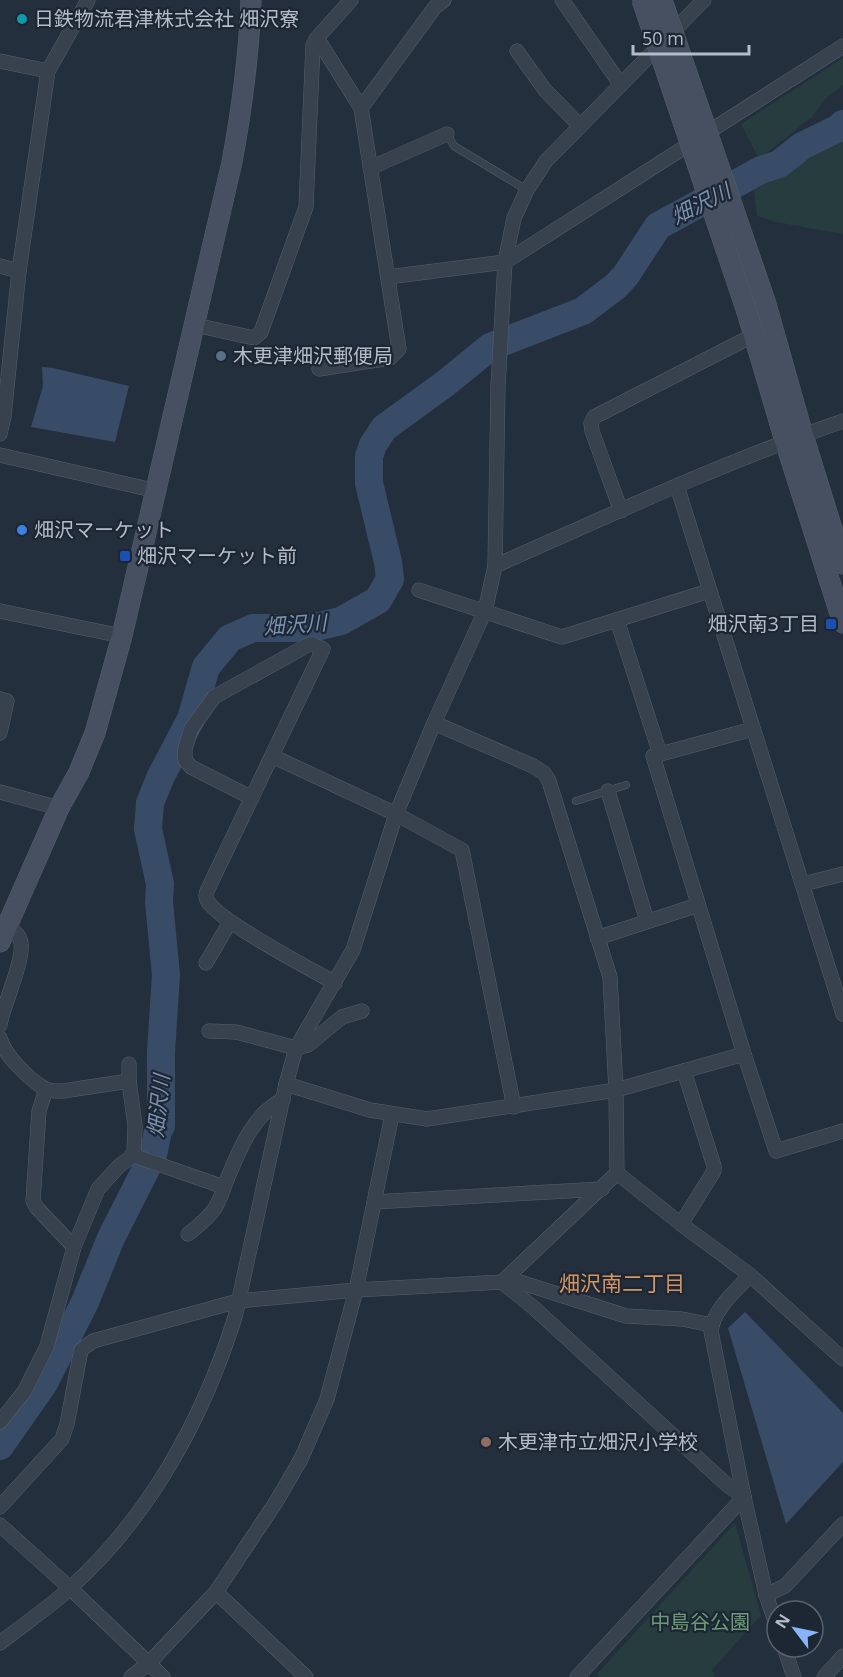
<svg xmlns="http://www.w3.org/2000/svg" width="843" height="1677" font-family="'Open Sans','Noto Sans JP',sans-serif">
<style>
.green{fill:#263c3f}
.water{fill:#394c67}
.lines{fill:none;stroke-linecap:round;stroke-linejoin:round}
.river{stroke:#394c67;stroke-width:28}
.lane-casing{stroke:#565f6c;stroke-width:8}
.street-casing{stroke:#565f6c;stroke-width:15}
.secondary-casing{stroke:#565f6c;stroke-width:21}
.lane{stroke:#38414e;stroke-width:7}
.street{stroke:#38414e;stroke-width:14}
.secondary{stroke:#465061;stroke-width:20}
.secondary-bridge-casing{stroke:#565f6c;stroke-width:21;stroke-linecap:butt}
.secondary-bridge{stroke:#465061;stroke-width:20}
.culture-dot{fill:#0f9aa8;stroke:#1d2633;stroke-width:2}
.service-dot{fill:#5c6f8a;stroke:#1d2633;stroke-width:2}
.shop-dot{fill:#3f7fe0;stroke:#1d2633;stroke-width:2}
.transit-dot{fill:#1a4fb4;stroke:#1d2633;stroke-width:2}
.education-dot{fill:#8d6e63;stroke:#1d2633;stroke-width:2}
.labels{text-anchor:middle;stroke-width:4.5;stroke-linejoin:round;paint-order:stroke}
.poi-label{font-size:20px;fill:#b4bcc9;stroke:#1d2633;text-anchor:start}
.park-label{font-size:20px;fill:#6b9a76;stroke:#1d2633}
.water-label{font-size:21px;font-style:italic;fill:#7c92b1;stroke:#1d2633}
.neighbourhood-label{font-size:21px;fill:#d59563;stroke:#1d2633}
</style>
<rect width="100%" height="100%" fill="#242f3e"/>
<g class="green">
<polygon points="843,58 843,85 826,98 812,117 759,159 741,124"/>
<polygon points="843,140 843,234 776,222 757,216 754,190"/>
<polygon points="735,1523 761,1615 712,1670 715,1677 600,1677 597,1674"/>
</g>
<g class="water">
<polygon points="42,367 53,368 129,386 115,442 31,427 43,386"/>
<polygon points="745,1312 843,1413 843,1462 786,1524 728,1328"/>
</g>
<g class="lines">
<polyline class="river" points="0,1446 44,1383 85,1302 111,1238 153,1155 158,1131 161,1126 161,1052 166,975 159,902 160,884 148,829 150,803 161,776 191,719 206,667 230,638 253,628 311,628 341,621 378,600 390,579 388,562 369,483 369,456 373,445 384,428 446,383 490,347 583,311 616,286 626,275 658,226 761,170 779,164 802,146 839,128 843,124"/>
<g class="lane-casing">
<g id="lane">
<polyline points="447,134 454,146 527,190"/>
<polyline points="576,801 626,785"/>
</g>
</g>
<g class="street-casing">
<g id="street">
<polyline points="562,0 621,85"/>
<polyline points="317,38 361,108 399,349 390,358 319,369"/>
<polyline points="517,51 545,90 580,126"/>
<polyline points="0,61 48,71"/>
<polyline points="361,108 435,7 444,0"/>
<polyline points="370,168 447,134"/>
<polyline points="0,266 19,271"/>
<polyline points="388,277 505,262 843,46"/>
<polyline points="195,325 254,338 261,332 306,207 313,45 317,38 351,0"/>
<polyline points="0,434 4,416 19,271 48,71 88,0"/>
<polyline points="0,455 157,491"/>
<polyline points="677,486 843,1014"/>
<polyline points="621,511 592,431 591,423 594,417 754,335"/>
<path d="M495,566C610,515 724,462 843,421"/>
<polyline points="419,590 562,637 709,591"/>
<polyline points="0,611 122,636"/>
<polyline points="617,620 660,754"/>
<polyline points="0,699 7,701 0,733"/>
<polyline points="753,729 653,756 744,1054 776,1151 843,1131"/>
<polyline points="272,756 396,814 462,850 514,1107"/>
<polyline points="608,791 647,921"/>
<polyline points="0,792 59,808"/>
<path d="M252,798L191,767L185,760V749L191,729L214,697L308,645L312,644L323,649L207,891C206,895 205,896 207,900C216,920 311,969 335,983"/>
<polyline points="803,884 843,874"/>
<polyline points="597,938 698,905"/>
<polyline points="206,963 230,922"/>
<path d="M0,1025C3,1005 27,955 20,939C18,933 12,929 7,925"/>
<polyline points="209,1031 236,1032 296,1048 308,1045 342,1017 362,1011"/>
<path d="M0,1038C4,1055 29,1079 44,1088C50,1092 57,1091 63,1091L129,1081"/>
<polyline points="286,1084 370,1110 427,1119 616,1090 744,1054"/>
<polyline points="46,1089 39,1111 33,1201 37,1208 74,1247"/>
<polyline points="132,1155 224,1187"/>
<polyline points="617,1173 681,1224 750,1275 843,1359"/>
<polyline points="374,1202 602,1189"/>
<polyline points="681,1224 714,1171 714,1166 684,1071"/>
<path d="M188,1234C198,1226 208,1219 215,1208C220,1200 223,1191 226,1182C238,1153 253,1113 283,1100"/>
<path d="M750,1275C735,1292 714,1308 711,1331L744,1497L766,1595L777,1627"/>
<polyline points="507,1278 626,1316 682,1319 712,1325"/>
<polyline points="502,1282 534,1308 726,1484 744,1497"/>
<polyline points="0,1422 24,1392 47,1346 74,1247 98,1189 119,1166 130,1158 134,1152 135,1126 129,1081 129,1064"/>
<polyline points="0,1507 62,1439 67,1424 81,1350 93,1341 238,1301 356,1290 502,1282 617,1173 616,1090 610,977 549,781 544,773 533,766 434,723"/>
<polyline points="0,1525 70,1588 163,1677"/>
<polyline points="216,1592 306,1677"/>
<polyline points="766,1595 785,1586 843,1524"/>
<path d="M0,1643C23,1625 47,1609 68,1590C149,1518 203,1419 235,1317L286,1084L296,1048L353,950L396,814L434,723L485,611L495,566L498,386L505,262L514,218L527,190L546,161L704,0"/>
<polyline points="784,1647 794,1677"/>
<polyline points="131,1677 149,1663 216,1592 276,1502 301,1459 327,1399 356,1290 392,1115"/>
<polyline points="577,1677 744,1497"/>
<polyline points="824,1677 843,1656"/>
</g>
</g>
<g class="secondary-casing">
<g id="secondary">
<polyline points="766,304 803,435 843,564"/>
<polyline points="747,312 785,441 843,623"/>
<path d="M0,942L59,808L79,772L95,733L122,636L232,162C242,108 249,55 251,0"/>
</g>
</g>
<use href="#lane" class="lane"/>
<use href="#street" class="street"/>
<use href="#secondary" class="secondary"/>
<g class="secondary-bridge-casing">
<g id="secondary-bridge">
<polyline points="642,0 747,312"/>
<polyline points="662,0 766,304"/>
</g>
</g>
<use href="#secondary-bridge" class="secondary-bridge"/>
</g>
<circle class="culture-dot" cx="22" cy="19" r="6"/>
<circle class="service-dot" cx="221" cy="356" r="6"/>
<circle class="shop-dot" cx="22" cy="530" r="6"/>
<g class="transit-dot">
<rect x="119" y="550" width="12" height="12" rx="3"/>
<rect x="825" y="618" width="12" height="12" rx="3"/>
</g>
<circle class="education-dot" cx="486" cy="1442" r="6"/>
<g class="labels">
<g class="poi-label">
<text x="34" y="26">日鉄物流君津株式会社 畑沢寮</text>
<text x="233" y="363">木更津畑沢郵便局</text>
<text x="34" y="537">畑沢マーケット</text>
<text x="137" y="563">畑沢マーケット前</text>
<text x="819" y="631" text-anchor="end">畑沢南3丁目</text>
<text x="498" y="1449">木更津市立畑沢小学校</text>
</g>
<g class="park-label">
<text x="700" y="1629">中島谷公園</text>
</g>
<g class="water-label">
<text transform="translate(701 204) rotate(-27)" y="7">畑沢川</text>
<text transform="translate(295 625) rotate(-4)" y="7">畑沢川</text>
<text transform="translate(159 1106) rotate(-84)" y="7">畑沢川</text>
</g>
<g class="neighbourhood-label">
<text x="622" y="1291">畑沢南二丁目</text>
</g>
</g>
<g transform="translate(795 1629) rotate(302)"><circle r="28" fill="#1d2633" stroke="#59626f" stroke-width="1.5"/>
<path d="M0-4.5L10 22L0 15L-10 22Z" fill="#8ab4f8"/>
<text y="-9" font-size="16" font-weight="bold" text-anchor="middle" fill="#b4bcc9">N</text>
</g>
<path d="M633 45v9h116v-9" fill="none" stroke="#b4bcc9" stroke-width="3"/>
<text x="642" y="45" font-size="18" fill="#b4bcc9" stroke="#1d2633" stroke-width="4.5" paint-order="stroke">50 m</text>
</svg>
